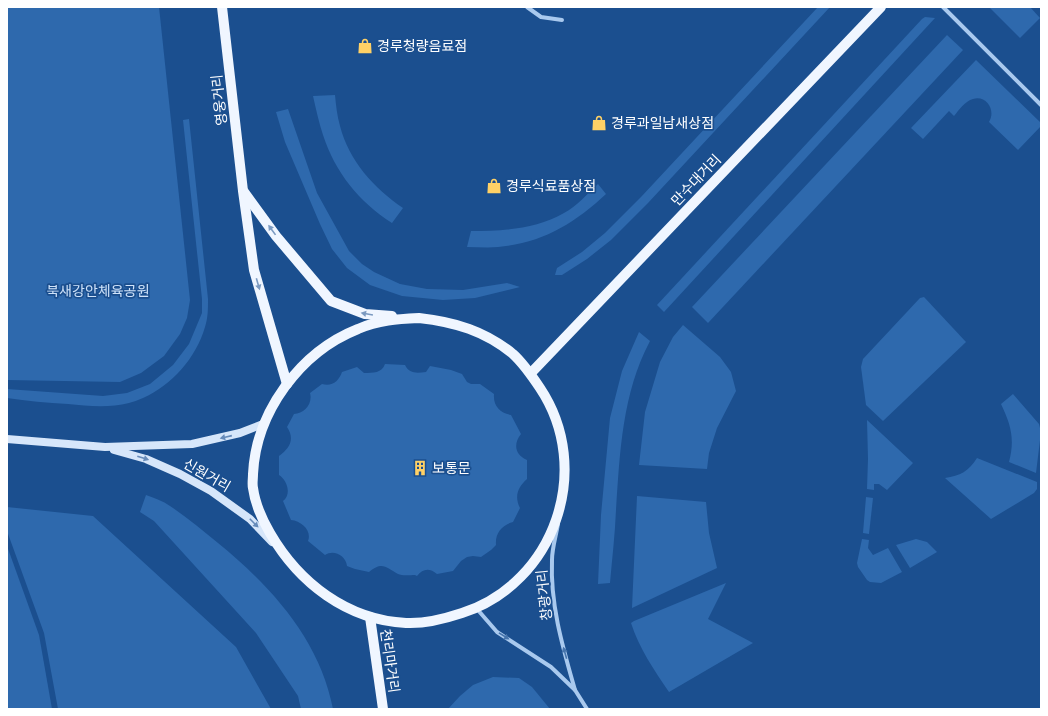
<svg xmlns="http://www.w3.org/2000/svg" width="1048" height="716" font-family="Mulish,'Noto Sans KR',sans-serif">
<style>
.green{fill:#2e69ad}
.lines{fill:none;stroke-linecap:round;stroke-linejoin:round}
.street{stroke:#a9c9ee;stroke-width:4}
.secondary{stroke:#d6e6fa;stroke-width:8}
.primary{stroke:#f0f6ff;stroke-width:10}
.oneway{fill:#7b9ac1}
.oneway2{fill:#668bba}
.oneway3{fill:#4674ac}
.labels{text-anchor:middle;stroke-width:3.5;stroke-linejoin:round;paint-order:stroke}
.poi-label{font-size:14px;fill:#fff;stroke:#1b4f8f;text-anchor:start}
.street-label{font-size:14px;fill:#fff;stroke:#1b4f8f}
.park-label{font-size:14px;fill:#cfe3fa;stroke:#1b4f8f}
</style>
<rect width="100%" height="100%" fill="#1b4f8f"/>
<g class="green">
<polygon points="7,7 159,7 190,300 187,318 180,334 164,356 141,373 120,382 7,380"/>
<polygon points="818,7 830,7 648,203 611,240 587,259 562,275 555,275 557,268 582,252 605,233 641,197"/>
<polygon points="989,7 1030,7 1040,18 1020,38"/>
<polygon points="925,17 935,18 664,312 657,305 922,19"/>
<polygon points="947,35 963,50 708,323 692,307"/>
<path d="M976,60L1041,123V126L1018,150L989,122C996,111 987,95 973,99C965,101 959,110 954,116L949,111L923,139L911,128Z"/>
<path d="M335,95C336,105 337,116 340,126C349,161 374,188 403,208L392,223C359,202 335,172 323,135C319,123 316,109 313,96Z"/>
<polygon points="288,109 317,193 349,251 362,264 374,272 400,284 427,289 463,290 507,283 520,287 475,298 443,300 402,296 370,285 347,268 332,249 320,224 285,142 276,112"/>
<path d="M189,119L208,299C208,309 208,318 205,327C196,358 172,385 143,398C138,400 133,402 129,403C109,408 88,406 68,404C47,403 27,401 7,398V389L103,396L127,393L150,384L173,365L189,344L202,313V299L183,120Z"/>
<path d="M598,184L606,194C574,224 542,243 498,247C488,248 477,247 467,247L471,231C503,231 536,229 564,213C577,206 587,194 598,184Z"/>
<polygon points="924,297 966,342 883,421 866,405 861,367 863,359 920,298"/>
<polygon points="683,325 720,357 731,372 736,391 717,428 709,453 707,469 639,465 645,412 660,362 673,337"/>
<path d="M639,332L650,341C622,394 620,452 616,510C615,535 612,559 610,583L598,584L601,515L610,418L622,371Z"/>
<path d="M385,364L405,365C409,374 417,373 426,372L430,366L451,370L462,374L467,382L471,384H480L494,394C493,406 500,413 511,415L521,434C513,444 515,455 527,460V479C518,487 514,496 520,508L513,522C502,525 495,533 496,545L491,550L481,557L473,556L467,557L461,561L453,571L437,574C430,568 423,568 417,576L415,575C410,575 402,576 398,574C386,567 382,561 369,572L355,569L347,566C346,556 334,549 325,555L308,541C312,531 302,521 291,520L283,501C292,494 287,480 279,475V456C290,448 295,439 287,427L294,414C304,414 313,404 310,393L322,384C332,387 339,381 342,372L357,367L364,373C373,373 382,373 385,364Z"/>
<path d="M1013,394L1039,424L1041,432L1036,473L1009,462C1015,439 1011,425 1001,404Z"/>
<polygon points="867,420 913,463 887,490 879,484 874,484 874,490 867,489 868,459"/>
<path d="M977,458L1037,482V489L1034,493L991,519L945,478C960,476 969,471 977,458Z"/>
<path d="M146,495C154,498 163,501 170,506C187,517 203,531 218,543C271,586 320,640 333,709H301L298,696L256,633L154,521L140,512Z"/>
<polygon points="637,496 706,502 709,533 717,568 632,608"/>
<polygon points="866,497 873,498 869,534 863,533"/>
<polygon points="7,507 93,516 236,647 271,709 58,709 44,633 7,531"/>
<polygon points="862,539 869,540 868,548 873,555 888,548 902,572 881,583 870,582 867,580 858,567 857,563"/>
<polygon points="916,539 927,542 937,552 910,568 896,545"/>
<polygon points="7,546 39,635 52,709 7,709"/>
<path d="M726,583L708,619L753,643L669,692C654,670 639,648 631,623L634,621Z"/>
<polygon points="493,677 519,678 532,687 550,709 448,709 460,696 473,685"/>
</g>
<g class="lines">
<g class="street">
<polyline points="527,7 541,17 562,20"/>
<polyline points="943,7 1041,105"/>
<path d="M558,524C556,536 552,548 552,560C550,605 563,648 575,690"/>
<polyline points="477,609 497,632 551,667 575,690 587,709"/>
</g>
<g class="secondary">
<polyline points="7,439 105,447 192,444 240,433 263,424"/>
<polyline points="114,450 146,459 180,474 211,491 250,519 272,542"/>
</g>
<g class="primary">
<polyline points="222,7 243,191 254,270 287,384"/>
<polyline points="244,192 276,236 331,301 365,314 392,316"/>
<path d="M419,318C455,322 485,331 513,354C524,364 532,376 540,388C594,469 555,583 462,613C444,619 425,624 406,623C347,620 299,583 270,533C263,521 255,503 253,488C252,484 253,479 253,474C256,412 300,352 358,329C378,320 398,319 419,318Z"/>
<polyline points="531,373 881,7"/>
<polyline points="370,617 383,709"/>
</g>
</g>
<defs><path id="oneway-solid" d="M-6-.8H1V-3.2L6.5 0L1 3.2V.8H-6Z"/></defs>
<g class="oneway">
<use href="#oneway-solid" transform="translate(272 230) rotate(-126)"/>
<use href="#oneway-solid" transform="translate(258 284) rotate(74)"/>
<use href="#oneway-solid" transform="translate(367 314) rotate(-170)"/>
</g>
<g class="oneway2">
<use href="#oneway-solid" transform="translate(226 437) rotate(167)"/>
<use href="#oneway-solid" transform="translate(143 458) rotate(18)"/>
<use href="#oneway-solid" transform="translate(254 523) rotate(45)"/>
</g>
<g class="oneway3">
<use href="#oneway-solid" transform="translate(504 636) rotate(32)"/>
<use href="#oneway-solid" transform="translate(565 653) rotate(-106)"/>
</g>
<defs>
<g id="shop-bare" transform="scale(1.2)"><path d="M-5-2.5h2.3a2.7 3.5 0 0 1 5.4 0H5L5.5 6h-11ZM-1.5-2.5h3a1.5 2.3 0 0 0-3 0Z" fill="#ffd166" stroke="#1b4f8f" stroke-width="2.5" paint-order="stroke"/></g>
<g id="building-bare" transform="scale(1.2)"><path d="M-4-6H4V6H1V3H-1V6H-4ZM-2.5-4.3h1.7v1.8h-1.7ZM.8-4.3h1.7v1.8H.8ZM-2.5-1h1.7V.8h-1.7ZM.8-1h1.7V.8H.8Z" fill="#ffd166" stroke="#1b4f8f" stroke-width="2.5" paint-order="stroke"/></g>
</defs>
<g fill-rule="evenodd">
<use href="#shop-bare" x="365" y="46"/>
<use href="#shop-bare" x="599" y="123"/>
<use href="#shop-bare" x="494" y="186"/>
<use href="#building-bare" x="420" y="468"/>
</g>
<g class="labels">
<g class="poi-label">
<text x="377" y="51">경루청량음료점</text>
<text x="611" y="128">경루과일남새상점</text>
<text x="506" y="191">경루식료품상점</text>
<text x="432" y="473">보통문</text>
</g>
<g class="street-label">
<text transform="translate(219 100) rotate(-96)" y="5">영웅거리</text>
<text transform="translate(696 180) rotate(-46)" y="5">만수대거리</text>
<text transform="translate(207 475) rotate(30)" y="5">신원거리</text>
<text transform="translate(544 595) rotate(-96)" y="5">창광거리</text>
<text transform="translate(390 661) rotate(82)" y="5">천리마거리</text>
</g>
<g class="park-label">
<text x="98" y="296">북새강안체육공원</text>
</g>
</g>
<rect width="1048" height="716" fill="none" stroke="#ffffff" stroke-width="16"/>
</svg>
